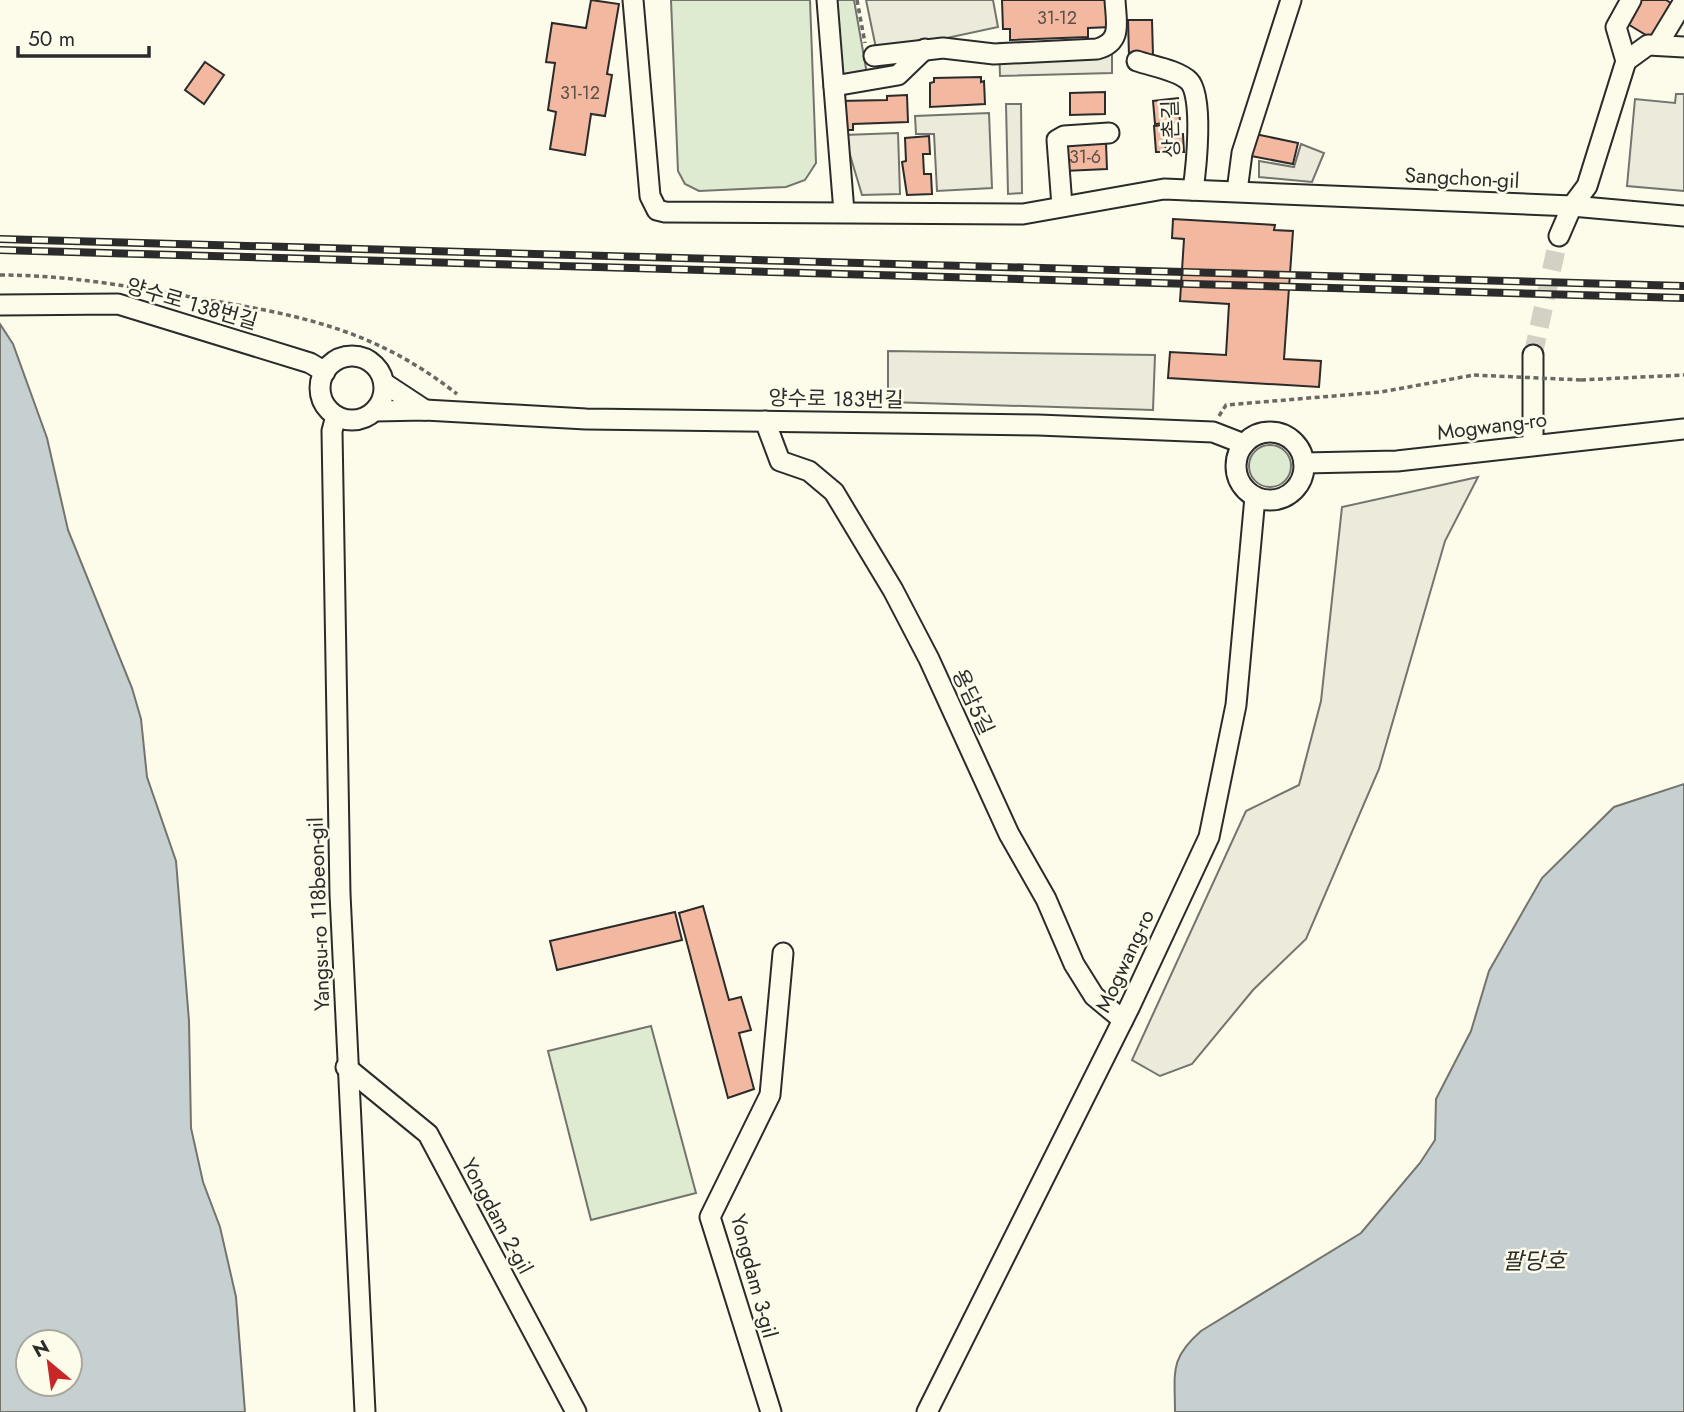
<svg xmlns="http://www.w3.org/2000/svg" width="1684" height="1412" font-family="Jost,'Noto Sans KR',sans-serif">
<style>
.green{fill:#deebd1;stroke:#74746e;stroke-width:2}
.parking{fill:#eceadb;stroke:#74746e;stroke-width:2}
.water{fill:#c7d0d0;stroke:#74746e;stroke-width:2;fill-rule:evenodd}
.building{fill:#f2b8a0;stroke:#2b2b2b;stroke-width:2}
.lines{fill:none;stroke-linecap:round;stroke-linejoin:round}
.minor-tunnel{stroke:#d3d1c4;stroke-width:19;stroke-dasharray:19 10;stroke-linecap:butt}
.minor-casing{stroke:#2b2b2b;stroke-width:23}
.path{stroke:#6a6964;stroke-width:3.5;stroke-dasharray:5 3.5;stroke-linecap:butt}
.minor{stroke:#fdfbea;stroke-width:19}
.rail-casing{stroke:#2b2b2b;stroke-width:8}
.rail{stroke:#fdfbea;stroke-width:5;stroke-dasharray:16;stroke-linecap:butt}
.path-bridge{stroke:#6a6964;stroke-width:3.5;stroke-dasharray:5 3.5;stroke-linecap:butt}
.labels{text-anchor:middle;stroke-width:5;stroke-linejoin:round;paint-order:stroke}
.number-label{font-size:18px;fill:#5d4e48}
.street-label{font-size:21px;fill:#2b2b2b;stroke:#fdfbea}
.water-label{font-size:23px;font-style:italic;fill:#2b2b2b;stroke:#fdfbea}
</style>
<rect width="100%" height="100%" fill="#fdfbea"/>
<g class="green">
<polygon points="671,0 810,0 816,163 805,180 786,187 699,191 685,184 678,171"/>
<polygon points="835,0 854,0 867,74 842,78"/>
<circle cx="1270" cy="466" r="21"/>
<polygon points="651,1026 696,1193 591,1220 548,1051"/>
</g>
<g class="parking">
<polygon points="866,0 993,0 998,27 877,53"/>
<polygon points="1112,40 1112,73 1000,76 999,43"/>
<polygon points="1676,94 1684,94 1684,191 1627,186 1635,99 1675,103"/>
<polygon points="1006,104 1021,104 1022,193 1008,194"/>
<polygon points="989,113 992,188 937,191 934,134 916,134 915,116"/>
<polygon points="898,133 900,194 862,195 844,135"/>
<polygon points="1301,144 1324,153 1312,182 1259,177 1259,161 1294,167"/>
<polygon points="888,351 1155,355 1153,410 888,402"/>
<polygon points="1478,477 1445,541 1379,769 1306,939 1253,990 1192,1064 1160,1076 1132,1060 1246,811 1299,785 1321,701 1342,507"/>
</g>
<g class="water">
<path d="M0,324L13,344L47,438L68,530L132,688L141,719L147,777L176,861L189,1021L191,1128L203,1182L220,1227L236,1297L245,1412H0ZM70,1342V1384H28V1342Z"/>
<path d="M1684,784V1412H1175C1175,1372 1169,1359 1201,1331L1361,1233L1420,1163L1435,1140L1436,1099L1471,1031L1489,971L1542,878L1614,807Z"/>
</g>
<g class="building">
<polygon points="591,0 619,4 607,74 612,75 605,116 591,114 585,155 550,149 556,112 548,110 555,63 546,62 552,23 586,28"/>
<polygon points="1002,0 1111,0 1111,27 1088,28 1088,37 1010,40 1010,29 1003,29"/>
<polygon points="1639,0 1666,0 1671,3 1651,38 1626,23"/>
<polygon points="1128,20 1152,20 1153,55 1129,56"/>
<polygon points="205,62 224,75 204,104 185,90"/>
<polygon points="981,77 981,82 984,81 985,104 930,107 930,83 934,82 934,78"/>
<polygon points="1105,92 1105,114 1070,115 1070,93"/>
<polygon points="907,95 908,122 853,124 853,130 840,130 839,101 887,100 887,96"/>
<polygon points="1178,98 1180,122 1155,124 1153,101"/>
<polygon points="1164,125 1166,152 1156,152 1154,126"/>
<polygon points="1183,134 1184,152 1168,152 1167,135"/>
<polygon points="1255,134 1298,143 1293,164 1251,156"/>
<polygon points="929,136 930,154 923,154 924,174 931,174 932,194 907,195 902,162 906,161 905,138"/>
<polygon points="1106,143 1107,169 1064,171 1063,145"/>
<polygon points="1173,219 1275,225 1274,230 1293,231 1284,359 1321,361 1319,387 1168,378 1170,352 1226,355 1229,304 1180,301 1184,239 1172,238"/>
<polygon points="703,906 729,1000 741,997 751,1030 739,1033 754,1089 728,1098 679,913"/>
<polygon points="675,912 682,940 557,970 550,941"/>
</g>
<g class="lines">
<polyline class="minor-tunnel" points="1533,355 1559,236"/>
<g class="minor-casing">
<g id="minor">
<polyline points="633,0 650,196 657,210 665,212 1023,214 1164,189 1572,206 1684,216"/>
<polyline points="827,0 844,212"/>
<polyline points="1658,44 1684,1"/>
<path d="M874,56L943,48L994,54L1097,49C1123,42 1116,22 1115,0"/>
<path d="M1137,61C1151,66 1178,70 1189,81C1204,96 1196,169 1193,190"/>
<polyline points="1626,61 1648,45 1684,47"/>
<polyline points="834,86 898,75 925,49"/>
<polyline points="1237,191 1242,153 1291,0"/>
<polyline points="1062,206 1057,140 1064,136 1109,133"/>
<polyline points="1559,236 1572,206 1587,186 1626,61 1616,27 1631,0"/>
<polyline points="0,305 118,304 310,363 325,372"/>
<circle cx="352" cy="388" r="32"/>
<polyline points="384,383 425,410"/>
<polyline points="375,411 425,410 586,419 1038,425 1213,432 1244,444"/>
<polyline points="336,416 332,431 340,894 365,1412"/>
<polyline points="765,421 780,461 809,471 834,492 893,590 929,659 1009,834 1046,899 1074,964 1094,996 1123,1020"/>
<circle cx="1270" cy="466" r="34"/>
<polyline points="1533,443 1533,355"/>
<polyline points="1304,463 1397,461 1684,429"/>
<polyline points="346,1067 428,1134 576,1412"/>
<polyline points="771,1412 710,1217 770,1095 783,953"/>
<polyline points="927,1412 1130,1006 1209,837 1236,705 1255,497"/>
</g>
</g>
<g class="path">
<polyline points="857,0 865,43"/>
<path d="M0,275C63,275 123,285 185,296C292,314 369,325 457,394"/>
<polyline points="1581,380 1684,375"/>
<polyline points="1219,416 1226,405 1381,392 1474,375"/>
</g>
<use href="#minor" class="minor"/>
<g class="rail-casing">
<g id="rail">
<polyline points="0,239 1684,286"/>
<polyline points="0,250 1684,298"/>
</g>
</g>
<use href="#rail" class="rail"/>
<polyline class="path-bridge" points="1474,375 1581,380"/>
</g>
<g class="labels">
<g class="number-label">
<text x="1057" y="24">31-12</text>
<text x="580" y="99">31-12</text>
<text x="1085" y="163">31-6</text>
</g>
<g class="street-label">
<text transform="translate(1171 129) rotate(-92)" y="7">상촌길</text>
<text transform="translate(1462 178) rotate(3)" y="7">Sangchon-gil</text>
<text transform="translate(192 304) rotate(16)" y="7">양수로 138번길</text>
<text transform="translate(836 399) rotate(1)" y="7">양수로 183번길</text>
<text transform="translate(1492 426) rotate(-7)" y="7">Mogwang-ro</text>
<text transform="translate(973 702) rotate(65)" y="7">용담5길</text>
<text transform="translate(319 914) rotate(-92)" y="7">Yangsu-ro 118beon-gil</text>
<text transform="translate(1125 961) rotate(-65)" y="7">Mogwang-ro</text>
<text transform="translate(497 1216) rotate(62)" y="7">Yongdam 2-gil</text>
<text transform="translate(754 1276) rotate(75)" y="7">Yongdam 3-gil</text>
</g>
<g class="water-label">
<text x="1534" y="1269">팔당호</text>
</g>
</g>
<g transform="translate(49 1363) rotate(331)"><circle r="33" fill="#fdfbea" stroke="#a9a89e" stroke-width="2"/>
<path d="M0-5L12 26L0 18L-12 26Z" fill="#c62828"/>
<text y="-10" font-size="19" font-weight="bold" text-anchor="middle" fill="#2b2b2b">N</text>
</g>
<path d="M18 46v10h131v-10" fill="none" stroke="#2b2b2b" stroke-width="3.5"/>
<text x="28" y="46" font-size="21" fill="#2b2b2b" stroke="#fdfbea" stroke-width="5" paint-order="stroke">50 m</text>
</svg>
